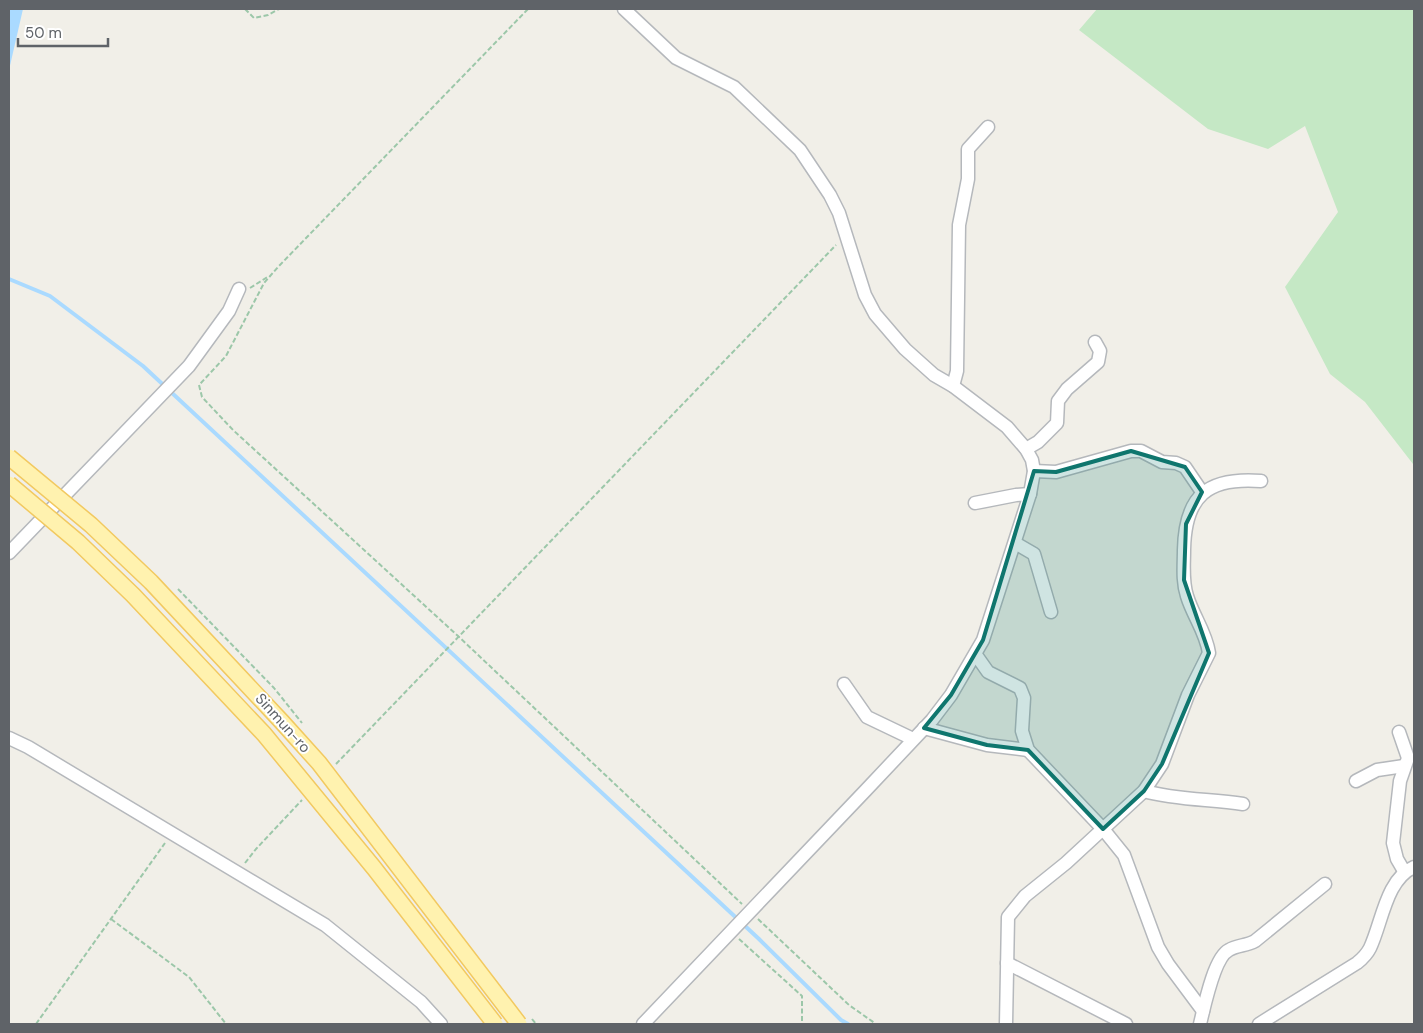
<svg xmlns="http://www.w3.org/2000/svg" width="1423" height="1033" font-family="'DM Sans',sans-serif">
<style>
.green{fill:#c5e8c5}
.water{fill:#aadaff}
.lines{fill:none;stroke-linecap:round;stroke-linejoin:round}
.stream{stroke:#aadaff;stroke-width:4}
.minor-casing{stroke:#b5b8bc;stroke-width:15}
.path{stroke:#9cc7a9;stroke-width:2;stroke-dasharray:5 2.5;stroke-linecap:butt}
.minor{stroke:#fff;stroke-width:12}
.major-bridge-casing{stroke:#f2c960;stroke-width:18;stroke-linecap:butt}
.path-bridge{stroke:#9cc7a9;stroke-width:2;stroke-dasharray:5 2.5;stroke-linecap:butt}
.major-bridge{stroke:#fff2af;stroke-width:15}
.marked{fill:#0f766e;fill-opacity:0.2;stroke:#0f766e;stroke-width:4;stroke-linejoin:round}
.labels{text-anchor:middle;stroke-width:4;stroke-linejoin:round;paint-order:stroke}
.street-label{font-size:15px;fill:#5f6368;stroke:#fff}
</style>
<rect width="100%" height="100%" fill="#f1efe8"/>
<polygon class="green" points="1097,9 1414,9 1414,480 1413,464 1365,402 1330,374 1285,287 1338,212 1305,126 1268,149 1208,129 1079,30"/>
<polygon class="water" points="9,9 23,9 9,70"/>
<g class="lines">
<polyline class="stream" points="9,279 50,296 143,366 759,939 841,1020 848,1024"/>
<g class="minor-casing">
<g id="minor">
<polyline points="624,9 676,58 734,87 800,150 830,195 839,213 865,295 875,314 905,349 934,375 953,386 1007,427 1026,449 1032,460 1034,471 1030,494 983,640 951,695 932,720 866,790 643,1024"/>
<polyline points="953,386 957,371 959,225 968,179 968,149 988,127"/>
<polyline points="1026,449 1038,442 1057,423 1058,401 1067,389 1098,362 1100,351 1095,342"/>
<polyline points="1034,471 1056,472 1131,451 1141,451 1162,462 1176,463 1185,467 1202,492"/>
<polyline points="975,503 1016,495 1030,494"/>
<polyline points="1015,543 1034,554 1051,612"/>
<polyline points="9,553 189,366 229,311 239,289"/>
<polyline points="976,655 988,672 1020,688 1024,698 1022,731 1028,750 1103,829 1124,855 1158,947 1168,964 1203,1011"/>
<polyline points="844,684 867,717 913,739"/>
<polyline points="924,728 987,745 1028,750"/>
<polyline points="1399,732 1408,758 1400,781 1393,843 1397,859 1404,871"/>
<polyline points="9,738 28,747 325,925 421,1002 441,1024"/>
<polyline points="1356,781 1377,770 1404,766"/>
<path d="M1144,791C1176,800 1210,799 1243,804"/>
<polyline points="1007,963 1126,1024"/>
<path d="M1006,1024L1008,917L1025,896L1066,863L1144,791L1162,764L1188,695L1209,653C1206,632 1193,616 1187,596C1182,581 1184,565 1184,550C1185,495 1208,477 1261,481"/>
<path d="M1200,1024C1204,1008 1214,957 1229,950C1237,945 1246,946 1255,941L1325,884"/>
<path d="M1259,1024L1357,963C1362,959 1367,954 1370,948C1382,923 1386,879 1414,867"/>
</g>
</g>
<g class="path">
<polyline points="245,9 254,18 268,15 279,9"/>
<polyline points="528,9 278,267 264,283 226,356 199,385 202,397 233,430 458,636 742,904"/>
<polyline points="250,288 269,276"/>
<polyline points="336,764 836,245"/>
<polyline points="245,863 256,849 302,800"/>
<polyline points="111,919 189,977 226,1024"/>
<polyline points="758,919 849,1005 876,1024"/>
<polyline points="739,939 802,996 802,1024"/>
<polyline points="36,1024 165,843"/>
</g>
<use href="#minor" class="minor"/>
<g class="major-bridge-casing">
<g id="major-bridge">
<polyline points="9,457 91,525 151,582 282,722 319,763 519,1024"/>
<polyline points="9,484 78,542 133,595 264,734 374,868 495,1024"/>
</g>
</g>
<g class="path-bridge">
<polyline points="178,589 274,688 302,723"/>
<polyline points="532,1019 536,1024"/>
</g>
<use href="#major-bridge" class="major-bridge"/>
</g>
<path class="marked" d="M1131,451L1185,467L1202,492L1186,524L1184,580L1209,653L1162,764L1144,791L1103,829L1028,750L987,745L924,728L951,695L983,640L1034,471L1056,472Z"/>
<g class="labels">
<g class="street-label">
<text transform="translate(283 723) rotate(48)" y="5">Sinmun-ro</text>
</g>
</g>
<rect width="1423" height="1033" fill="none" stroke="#5f6368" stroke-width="20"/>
<path d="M18 38v8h90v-8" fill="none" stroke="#5f6368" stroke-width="2.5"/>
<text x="25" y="38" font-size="15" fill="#5f6368" stroke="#ffffff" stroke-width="4" paint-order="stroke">50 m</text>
</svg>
